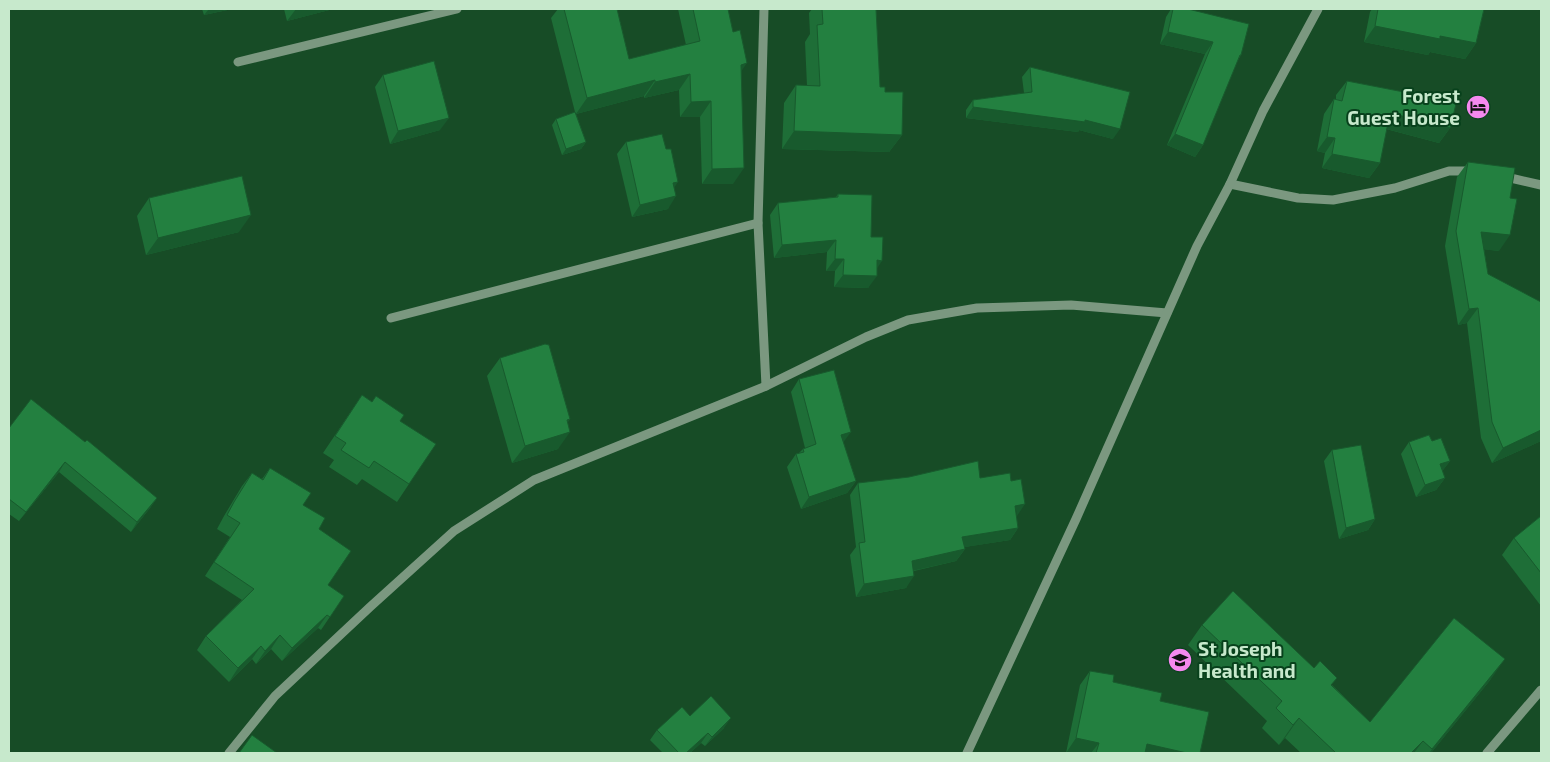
<svg xmlns="http://www.w3.org/2000/svg" width="1550" height="762" font-family="'Exo 2',sans-serif">
<style>
.lines{fill:none;stroke-linecap:round;stroke-linejoin:round}
.minor{stroke:#7b9880;stroke-width:9}
.wall{fill:#1e6e37}
.shaded-wall{fill:#185a2d}
.building{fill:#238040;stroke:#185a2d}
.labels{text-anchor:middle;stroke-width:4;stroke-linejoin:round;paint-order:stroke}
.poi-label{font-size:19px;font-weight:bold;fill:#c7e9cc;stroke:#08411c;text-anchor:end}
</style>
<rect width="100%" height="100%" fill="#174c26"/>
<g class="lines">
<g class="minor">
<polyline points="764,9 758,223 766,386"/>
<polyline points="238,62 457,9"/>
<polyline points="1502,176 1541,185"/>
<polyline points="1230,184 1298,198 1333,200 1395,188 1449,171 1472,171"/>
<polyline points="391,318 758,223"/>
<polyline points="229,753 275,696 370,607 454,531 534,480 766,386 866,337 908,320 977,308 1071,305 1167,313"/>
<polyline points="967,753 1076,519 1197,246 1230,184 1263,111 1318,9"/>
<polyline points="1487,753 1541,690"/>
</g>
</g>
<g class="wall">
<polygon points="202,9 232,9 204,15"/>
<polygon points="284,9 333,9 287,21"/>
<polygon points="558,9 617,9 629,59 686,45 678,9 728,9 741,72 733,184 702,184 700,117 680,117 679,90 644,98 644,96 576,114 586,142 581,149 562,155 552,125 556,119 575,112 551,18"/>
<polygon points="812,9 876,9 880,87 885,92 902,135 889,152 782,149 784,103 796,85 807,86 805,42 810,34 809,13"/>
<polygon points="1171,9 1188,9 1241,55 1237,62 1203,145 1195,157 1167,145 1205,54 1160,44 1166,17"/>
<polygon points="1372,9 1484,9 1476,43 1465,59 1430,52 1428,55 1364,42 1370,12"/>
<polygon points="1030,67 1113,139 1079,130 1078,132 966,118 966,110 973,100 1024,93 1022,77"/>
<polygon points="383,75 440,130 390,144 375,87"/>
<polygon points="1347,81 1408,93 1410,90 1450,128 1439,143 1386,129 1380,163 1369,178 1322,168 1325,153 1317,151 1324,114 1334,99 1336,99 1336,95"/>
<polygon points="626,142 674,188 668,209 632,217 617,154"/>
<polygon points="1468,162 1499,251 1484,249 1488,274 1541,441 1492,463 1481,438 1467,323 1458,325 1445,246 1457,177"/>
<polygon points="838,194 871,237 877,269 868,288 834,287 835,271 826,271 827,252 774,258 770,215 778,203 836,197"/>
<polygon points="149,198 239,232 146,255 137,216"/>
<polygon points="500,358 570,419 567,423 558,449 512,463 487,376"/>
<polygon points="799,379 843,443 856,481 847,493 801,509 787,467 796,454 799,453 803,449 805,448 791,392"/>
<polygon points="362,395 400,421 409,484 397,502 362,479 357,485 329,467 334,460 323,453"/>
<polygon points="9,428 157,498 150,508 131,532 59,472 19,521 9,514"/>
<polygon points="1432,441 1450,461 1442,471 1445,478 1436,490 1416,497 1401,454 1409,442"/>
<polygon points="1332,450 1375,519 1368,530 1339,539 1324,461"/>
<polygon points="270,468 303,505 319,529 328,585 344,596 321,630 318,628 282,661 271,649 256,664 252,659 229,682 197,650 206,636 242,600 205,576 230,537 217,529 224,516 242,486 252,473 262,479"/>
<polygon points="858,483 1016,516 1018,528 1010,540 964,547 965,549 956,561 914,571 906,588 856,597 850,555 856,547 850,495"/>
<polygon points="1541,516 1541,606 1502,555 1514,538"/>
<polygon points="1202,625 1332,685 1370,722 1491,679 1431,753 1301,753 1285,738 1279,745 1262,728 1267,721 1188,645"/>
<polygon points="1090,671 1113,682 1160,701 1200,753 1066,753 1080,685"/>
<polygon points="690,716 724,728 705,746 701,743 690,753 663,753 650,740 657,730"/>
</g>
<g class="shaded-wall">
<polygon points="209,9 232,9 204,15"/>
<polygon points="296,9 333,9 287,21"/>
<polygon points="1375,26 1440,36 1476,43 1465,59 1430,52 1428,55 1364,42"/>
<polygon points="1168,32 1213,42 1205,54 1160,44"/>
<polygon points="747,63 736,79 741,65"/>
<polygon points="690,74 679,90 644,98 655,82"/>
<polygon points="655,80 644,96 576,114 587,98"/>
<polygon points="711,101 700,117 680,117 691,102"/>
<polygon points="973,107 1085,120 1120,129 1113,139 1079,130 1078,132 966,118"/>
<polygon points="1390,113 1450,128 1439,143 1379,127"/>
<polygon points="449,118 440,130 390,144 398,131"/>
<polygon points="794,131 902,135 889,152 782,149"/>
<polygon points="1175,134 1203,145 1195,157 1167,145"/>
<polygon points="1327,137 1335,138 1325,153 1317,151"/>
<polygon points="586,142 581,149 562,155 566,149"/>
<polygon points="1332,154 1380,163 1369,178 1322,168"/>
<polygon points="744,168 733,184 702,184 712,169"/>
<polygon points="678,182 670,194 673,183"/>
<polygon points="676,196 668,209 632,217 640,205"/>
<polygon points="251,215 239,232 146,255 158,238"/>
<polygon points="1481,232 1510,235 1499,251 1470,248"/>
<polygon points="836,240 827,252 774,258 782,245"/>
<polygon points="835,259 844,259 835,271 826,271"/>
<polygon points="877,260 882,261 874,273"/>
<polygon points="843,275 877,276 868,288 834,287"/>
<polygon points="1478,308 1467,323 1458,325 1469,309"/>
<polygon points="570,419 558,436 570,432 558,449 512,463 525,446 567,420"/>
<polygon points="1541,430 1541,441 1492,463 1503,448"/>
<polygon points="851,432 842,444 841,435"/>
<polygon points="1450,461 1441,473 1440,464"/>
<polygon points="65,462 59,472 19,521 26,512"/>
<polygon points="1445,478 1436,490 1416,497 1425,485"/>
<polygon points="856,481 847,493 801,509 809,497"/>
<polygon points="157,498 150,508 131,532 137,522"/>
<polygon points="1025,504 1017,516 1015,506"/>
<polygon points="1375,519 1368,530 1339,539 1346,528"/>
<polygon points="1018,528 1010,540 953,549 962,537"/>
<polygon points="965,549 956,561 903,573 912,561"/>
<polygon points="914,576 906,588 856,597 864,584"/>
<polygon points="327,615 318,628 282,661 292,648"/>
<polygon points="280,635 271,649 256,664 265,651"/>
<polygon points="261,646 252,659 229,682 238,668"/>
<polygon points="1505,659 1491,679 1431,753 1429,753"/>
<polygon points="731,718 724,728 705,746 712,737"/>
<polygon points="1299,718 1285,738 1279,745 1293,725"/>
<polygon points="708,733 701,743 690,753 686,753"/>
<polygon points="1076,738 1099,743 1091,753 1066,753"/>
<polygon points="1423,741 1414,753 1411,753"/>
<polygon points="1147,744 1187,753 1141,753"/>
</g>
<g class="building">
<polygon points="564,9 617,9 629,59 700,41 693,9 728,9 733,32 740,30 747,63 741,65 744,168 712,169 711,101 691,102 690,74 655,82 655,80 587,98"/>
<polygon points="822,9 876,9 880,87 885,87 885,92 903,92 902,135 794,131 796,85 820,86 817,25 823,24"/>
<polygon points="1173,9 1188,9 1249,24 1241,55 1240,55 1203,145 1175,134 1213,42 1168,32"/>
<polygon points="1378,9 1484,9 1476,43 1440,36 1440,39 1375,26"/>
<polygon points="434,61 449,118 398,131 383,75"/>
<polygon points="1030,67 1130,92 1120,129 1085,120 1085,122 973,107 973,100 1032,92"/>
<polygon points="1347,81 1409,93 1410,90 1456,104 1450,128 1390,113 1380,163 1332,154 1335,138 1327,137 1334,99 1342,101"/>
<polygon points="575,112 586,142 566,149 556,119"/>
<polygon points="662,134 666,149 671,149 678,182 673,183 676,196 640,205 626,142"/>
<polygon points="1468,162 1515,168 1510,198 1517,199 1510,235 1481,232 1488,274 1541,302 1541,430 1503,448 1492,422 1478,308 1469,309 1456,231"/>
<polygon points="242,176 251,215 158,238 149,198"/>
<polygon points="838,194 872,195 871,237 883,237 882,261 877,260 877,276 843,275 844,259 835,259 836,240 782,245 778,203 838,197"/>
<polygon points="545,344 549,345 570,419 567,420 570,432 525,446 500,358"/>
<polygon points="834,370 851,432 841,435 856,481 809,497 796,454 804,452 803,449 816,444 799,379"/>
<polygon points="362,395 372,402 376,396 404,415 400,421 436,444 409,484 374,461 369,468 341,450 346,443 335,436"/>
<polygon points="31,399 85,442 87,440 157,498 137,522 65,462 26,512 9,499 9,428"/>
<polygon points="1429,435 1432,441 1441,438 1450,461 1440,464 1445,478 1425,485 1409,442"/>
<polygon points="1361,445 1375,519 1346,528 1332,450"/>
<polygon points="978,461 980,478 1010,473 1011,481 1021,479 1025,504 1015,506 1018,528 962,537 965,549 912,561 914,576 864,584 859,543 865,542 858,483 909,477"/>
<polygon points="270,468 311,493 303,505 325,518 319,529 351,551 328,585 344,596 330,617 327,615 292,648 280,635 265,651 261,646 238,668 206,636 254,589 214,562 240,523 227,515 234,502 252,473 263,480"/>
<polygon points="1541,516 1541,573 1514,538"/>
<polygon points="1233,591 1314,668 1320,661 1337,678 1331,685 1370,722 1454,618 1505,659 1432,749 1423,741 1411,753 1336,753 1299,718 1293,725 1276,708 1282,701 1202,625"/>
<polygon points="1090,671 1114,675 1113,682 1162,693 1160,701 1209,712 1200,753 1187,753 1147,744 1145,753 1096,753 1099,743 1076,738"/>
<polygon points="711,696 731,718 712,737 708,733 686,753 679,753 657,730 682,707 690,716"/>
<polygon points="252,735 277,753 239,753"/>
</g>
<defs>
<g id="hotel-disc" transform="scale(1.25)"><circle r="9.5" fill="#f589ee" stroke="#08411c"/><path d="M-6-4.5h1.5V1H6V5H4.5V3h-9V5H-6ZM-4 0a1.8 1.8 0 1 1 3.6 0ZM.5 0V-2.5h3Q6-2.5 6 0Z" fill="#111"/></g>
<g id="school-disc" transform="scale(1.25)"><circle r="9.5" fill="#f589ee" stroke="#08411c"/><path d="M0-5L7-2L0 1L-7-2ZM-4 1L0 2.5L4 1V4Q0 6-4 4Z" fill="#111"/></g>
</defs>
<g fill-rule="evenodd">
<use href="#hotel-disc" x="1478" y="107"/>
<use href="#school-disc" x="1180" y="660"/>
</g>
<g class="labels">
<g class="poi-label">
<text x="1460" y="103">Forest<tspan x="1460" dy="22">Guest House</tspan></text>
<text x="1198" y="656" text-anchor="start">St Joseph<tspan x="1198" dy="22">Health and</tspan></text>
</g>
</g>
<rect width="1550" height="762" fill="none" stroke="#c7e9cc" stroke-width="20"/>
</svg>
